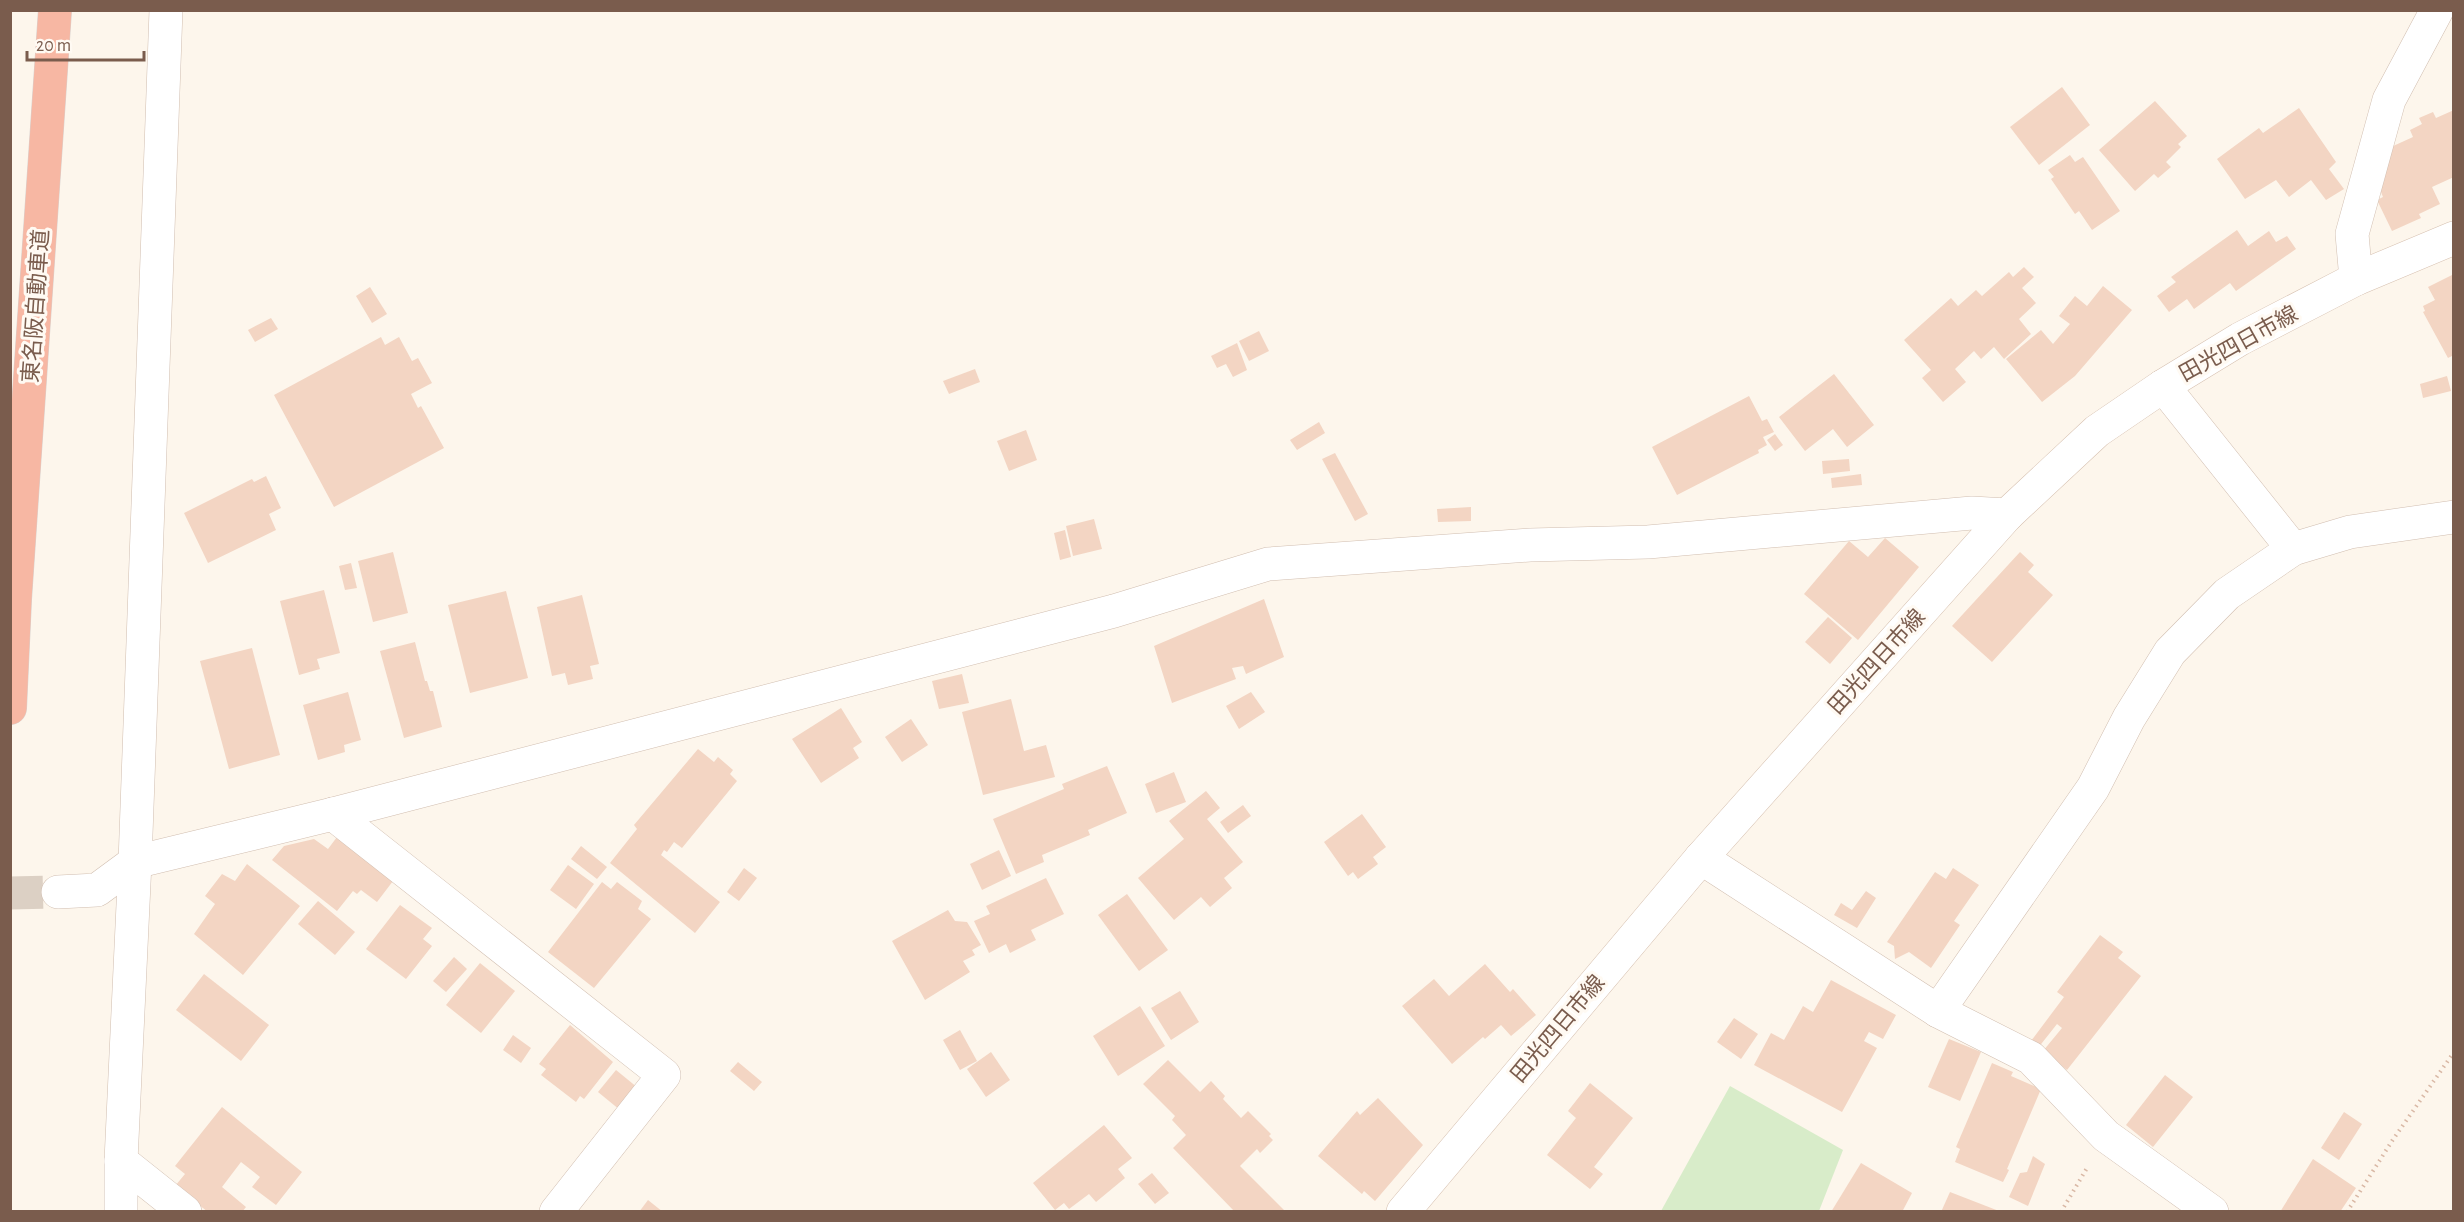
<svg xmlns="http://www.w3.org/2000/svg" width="2464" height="1222" font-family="'Alegreya Sans','Noto Sans JP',sans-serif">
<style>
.green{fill:#d8ecc9}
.building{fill:#f3d5c3}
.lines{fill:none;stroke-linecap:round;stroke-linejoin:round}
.street-tunnel{stroke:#dcd0c4;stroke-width:33;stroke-dasharray:33 16;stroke-linecap:butt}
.street-casing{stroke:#d1beb0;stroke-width:34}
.secondary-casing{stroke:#d6c0b0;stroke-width:34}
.highway-casing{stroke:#dad1cd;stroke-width:34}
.path{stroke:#d9b8a5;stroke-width:4;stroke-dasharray:1.5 4.5;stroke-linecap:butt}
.street{stroke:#fff;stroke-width:33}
.secondary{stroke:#fff;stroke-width:33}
.highway{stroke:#f7b7a3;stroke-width:33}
.labels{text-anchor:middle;stroke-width:6;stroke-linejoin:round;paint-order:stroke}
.street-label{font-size:22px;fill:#7a5c4d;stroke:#fffaf3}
</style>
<rect width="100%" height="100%" fill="#fdf6ec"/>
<polygon class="green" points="1730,1086 1843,1150 1819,1211 1661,1211"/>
<g class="building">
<polygon points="2062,87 2090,125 2039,165 2010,127"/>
<polygon points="2155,101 2187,136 2178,144 2181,147 2166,162 2171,167 2158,178 2154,174 2135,191 2099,150"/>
<polygon points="2299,108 2336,162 2329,169 2344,189 2326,200 2311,180 2289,197 2276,180 2245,199 2217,159 2259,128 2263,133"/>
<polygon points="2454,110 2454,177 2432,187 2440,204 2419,214 2421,218 2392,231 2377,200 2383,197 2381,192 2377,194 2391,147 2413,137 2410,130 2422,124 2419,118 2433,112 2436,118"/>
<polygon points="2070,155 2075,162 2083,157 2120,211 2092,230 2079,211 2075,214 2051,179 2054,177 2048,170"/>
<polygon points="2237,230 2248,246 2269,231 2276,242 2287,236 2296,249 2236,291 2230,283 2194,309 2187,299 2169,312 2157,296 2176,282 2171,277"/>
<polygon points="2024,267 2034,277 2022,288 2036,303 2019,319 2031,334 2004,359 1994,347 1981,359 1974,351 1955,369 1966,382 1943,402 1922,378 1931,370 1904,340 1951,298 1958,306 1976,290 1982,296 2009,272 2013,277"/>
<polygon points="2454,274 2454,355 2448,358 2423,312 2425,311 2423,306 2435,300 2428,287"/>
<polygon points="2103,286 2132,310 2075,376 2042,402 2006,359 2041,330 2053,344 2070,324 2059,316 2075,296 2087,306"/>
<polygon points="370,287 387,314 372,323 356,296"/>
<polygon points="271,318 278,329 255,342 248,330"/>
<polygon points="1259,331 1269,351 1249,361 1239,341"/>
<polygon points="381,337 385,345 399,337 412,361 418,358 432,383 411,394 418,408 421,406 444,448 334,507 274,395"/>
<polygon points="1237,343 1247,370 1233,377 1226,364 1217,368 1211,356"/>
<polygon points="975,369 980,382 949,394 943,381"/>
<polygon points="1834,374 1874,425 1847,447 1833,429 1805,451 1779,417"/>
<polygon points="2447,376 2451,391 2423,398 2420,384"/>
<polygon points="1749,396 1762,421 1767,419 1774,432 1763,437 1767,445 1758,450 1759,453 1677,495 1652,447"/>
<polygon points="1319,422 1325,433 1297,450 1290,440"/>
<polygon points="1026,430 1037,460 1009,471 997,441"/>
<polygon points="1775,434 1783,445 1775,451 1767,440"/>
<polygon points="1335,453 1368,514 1355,521 1322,459"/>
<polygon points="1849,459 1850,471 1823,474 1822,461"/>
<polygon points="1861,474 1862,485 1832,488 1831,478"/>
<polygon points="266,476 281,508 269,514 276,530 208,563 184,513 252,479 254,482"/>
<polygon points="1471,507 1471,521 1438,522 1437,509"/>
<polygon points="1094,519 1102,549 1073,556 1066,526"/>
<polygon points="1065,530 1071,557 1060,560 1054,533"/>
<polygon points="1885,538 1919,567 1858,640 1804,594 1849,541 1868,557"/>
<polygon points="393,552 408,613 373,622 358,561"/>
<polygon points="2020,552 2034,565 2028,572 2053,595 1992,662 1952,626"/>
<polygon points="351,563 357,588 345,590 339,566"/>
<polygon points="324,590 340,653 317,659 320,669 299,675 280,601"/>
<polygon points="506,591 528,678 470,693 448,605"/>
<polygon points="582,595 599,664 590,666 593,679 568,685 565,673 552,676 537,607"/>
<polygon points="1264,599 1284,657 1246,674 1243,666 1232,668 1236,679 1172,703 1154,646"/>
<polygon points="1828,617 1852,638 1830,664 1805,642"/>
<polygon points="415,642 425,681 427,681 430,691 433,691 442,727 404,738 380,651"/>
<polygon points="252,648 280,755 229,769 200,661"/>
<polygon points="962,674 969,703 939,709 932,681"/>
<polygon points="348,692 361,740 344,745 345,752 318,760 303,705"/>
<polygon points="1251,692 1265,712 1239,729 1226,706"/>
<polygon points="1011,699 1024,751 1046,745 1055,777 983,795 962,712"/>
<polygon points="841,708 862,742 853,748 859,758 821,783 792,739"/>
<polygon points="911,719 928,745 902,762 885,737"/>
<polygon points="698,749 714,762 718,757 733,770 730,774 737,781 682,848 674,842 667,852 664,850 661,855 720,902 695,933 610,863 637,829 634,825"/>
<polygon points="1107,766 1127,813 1088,830 1090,835 1042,855 1044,862 1016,874 993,819 1064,789 1062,784"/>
<polygon points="1174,772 1186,802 1156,813 1145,784"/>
<polygon points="1206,791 1220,808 1207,819 1243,862 1224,878 1232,888 1210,907 1201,897 1174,920 1138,878 1184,839 1169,821"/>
<polygon points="1243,805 1251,816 1228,833 1220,822"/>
<polygon points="1362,814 1386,847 1373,857 1378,864 1358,879 1353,872 1348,876 1324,842"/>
<polygon points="337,837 393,881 377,902 361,890 357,894 353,891 337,911 272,860 284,846 314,839 328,849"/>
<polygon points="581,846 607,867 597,879 571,859"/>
<polygon points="999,850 1011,876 982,890 970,864"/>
<polygon points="247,864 300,906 243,975 194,934 215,904 205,896 222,874 235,881"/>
<polygon points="568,865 594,884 576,909 550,890"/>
<polygon points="744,868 757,878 739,901 727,892"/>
<polygon points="1953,868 1979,885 1954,921 1960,925 1931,968 1909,952 1895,959 1894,946 1887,942 1935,872 1946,879"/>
<polygon points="1046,878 1064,914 1031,930 1036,940 1010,953 1006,944 989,953 974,921 990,914 986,906"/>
<polygon points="602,882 611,889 617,882 642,901 638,909 651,919 594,988 548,952"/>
<polygon points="1866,891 1876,898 1857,928 1834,915 1841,903 1852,910"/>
<polygon points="1127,894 1168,950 1139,971 1098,915"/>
<polygon points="318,901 355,932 335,955 298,924"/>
<polygon points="400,905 432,928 423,939 432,946 406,979 366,949"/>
<polygon points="948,910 955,921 967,922 981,945 972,950 975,955 963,961 970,972 925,1000 892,941"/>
<polygon points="2100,935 2123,952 2118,958 2141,976 2067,1070 2043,1051 2062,1028 2057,1024 2038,1048 2031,1041 2064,997 2057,992"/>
<polygon points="454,957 467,969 446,992 433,981"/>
<polygon points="480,963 515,991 481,1033 446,1005"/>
<polygon points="1485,964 1510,992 1513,989 1536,1015 1511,1036 1501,1025 1485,1039 1483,1037 1452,1064 1402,1006 1434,979 1449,996"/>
<polygon points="204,974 269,1025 241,1061 176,1010"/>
<polygon points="1831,980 1896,1015 1883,1039 1869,1032 1864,1041 1877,1048 1842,1112 1754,1065 1771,1033 1784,1040 1803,1006 1813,1012"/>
<polygon points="1180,991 1199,1022 1171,1040 1151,1008"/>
<polygon points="1140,1006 1165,1046 1118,1076 1093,1036"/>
<polygon points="1734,1018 1758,1034 1741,1059 1717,1042"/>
<polygon points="570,1025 613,1062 584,1099 580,1096 576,1102 541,1075 546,1069 539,1064"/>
<polygon points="960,1030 977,1061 960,1070 943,1040"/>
<polygon points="513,1035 531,1048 521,1063 503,1050"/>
<polygon points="1949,1039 1981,1052 1960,1101 1928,1087"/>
<polygon points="991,1052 1010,1080 986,1097 967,1069"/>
<polygon points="1168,1060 1200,1092 1211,1081 1225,1096 1223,1099 1241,1118 1248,1111 1271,1134 1269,1136 1273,1140 1260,1153 1257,1149 1240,1166 1286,1212 1235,1212 1173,1148 1186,1135 1172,1120 1175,1116 1143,1084"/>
<polygon points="738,1062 762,1082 754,1091 730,1071"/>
<polygon points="1992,1063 2013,1072 2011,1076 2041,1089 2007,1169 2009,1170 2003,1182 1955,1162 1960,1149 1956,1147"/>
<polygon points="616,1070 638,1088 620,1110 598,1092"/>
<polygon points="2165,1075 2193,1097 2153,1147 2126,1125"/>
<polygon points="1590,1083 1633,1118 1594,1167 1603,1174 1590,1189 1547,1155 1576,1118 1568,1111"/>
<polygon points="1378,1098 1423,1145 1375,1201 1364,1191 1362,1194 1318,1156 1357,1111 1360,1115"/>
<polygon points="222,1107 302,1172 276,1205 252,1187 260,1177 241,1162 222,1187 246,1207 242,1212 208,1212 175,1186 185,1174 175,1166"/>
<polygon points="2344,1112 2362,1124 2339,1160 2321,1148"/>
<polygon points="1104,1125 1132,1158 1118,1169 1125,1178 1096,1202 1089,1194 1069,1209 1064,1203 1055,1210 1033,1183"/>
<polygon points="2033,1156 2045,1164 2028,1206 2009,1197 2020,1173 2027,1172"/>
<polygon points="2313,1159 2356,1188 2340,1212 2280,1212"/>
<polygon points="1861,1163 1912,1193 1902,1212 1831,1212"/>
<polygon points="1152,1173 1169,1193 1155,1204 1138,1184"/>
<polygon points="1950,1192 1999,1211 1999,1212 1941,1212"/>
<polygon points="648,1200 663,1212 639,1212"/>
</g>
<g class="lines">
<polyline class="street-tunnel" points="10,893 58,892"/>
<g class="street-casing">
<g id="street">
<polyline points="2356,279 2352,234 2389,100 2437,10"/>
<polyline points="2163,386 2293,549"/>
<polyline points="333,814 664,1075 556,1212"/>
<polyline points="1701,858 1938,1011 2031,1058 2106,1136 2212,1212"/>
<polyline points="58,892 97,890 135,862 333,814 1114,611 1268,564 1530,545 1648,542 1972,513 2007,515"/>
<polyline points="1938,1011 2093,788 2129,718 2170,652 2227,594 2293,549 2350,532 2454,517"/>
<polyline points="121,1161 185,1212"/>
<polyline points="121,1212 121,1161 135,862 166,10"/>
</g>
</g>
<g class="secondary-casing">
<polyline id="secondary" points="1403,1212 1701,858 2007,515 2097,431 2163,386 2240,339 2356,279 2454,238"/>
</g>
<g class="highway-casing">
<polyline id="highway" points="10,708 15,599 55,10"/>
</g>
<g class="path">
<polyline points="2061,1212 2087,1168"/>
<polyline points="2347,1212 2392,1141 2454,1052"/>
</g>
<use href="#street" class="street"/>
<use href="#secondary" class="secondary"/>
<use href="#highway" class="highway"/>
</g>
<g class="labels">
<g class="street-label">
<text transform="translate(35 306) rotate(-86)" y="8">東名阪自動車道</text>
<text transform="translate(2238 343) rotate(-29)" y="8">田光四日市線</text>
<text transform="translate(1876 661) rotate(-48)" y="8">田光四日市線</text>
<text transform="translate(1557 1028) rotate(-50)" y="8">田光四日市線</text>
</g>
</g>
<rect width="2464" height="1222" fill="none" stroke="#7a5c4d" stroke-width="24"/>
<path d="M27 51v9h117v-9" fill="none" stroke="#7a5c4d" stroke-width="3"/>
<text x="36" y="51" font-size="18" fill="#7a5c4d" stroke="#fffaf3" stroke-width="4.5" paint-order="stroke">20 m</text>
</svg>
